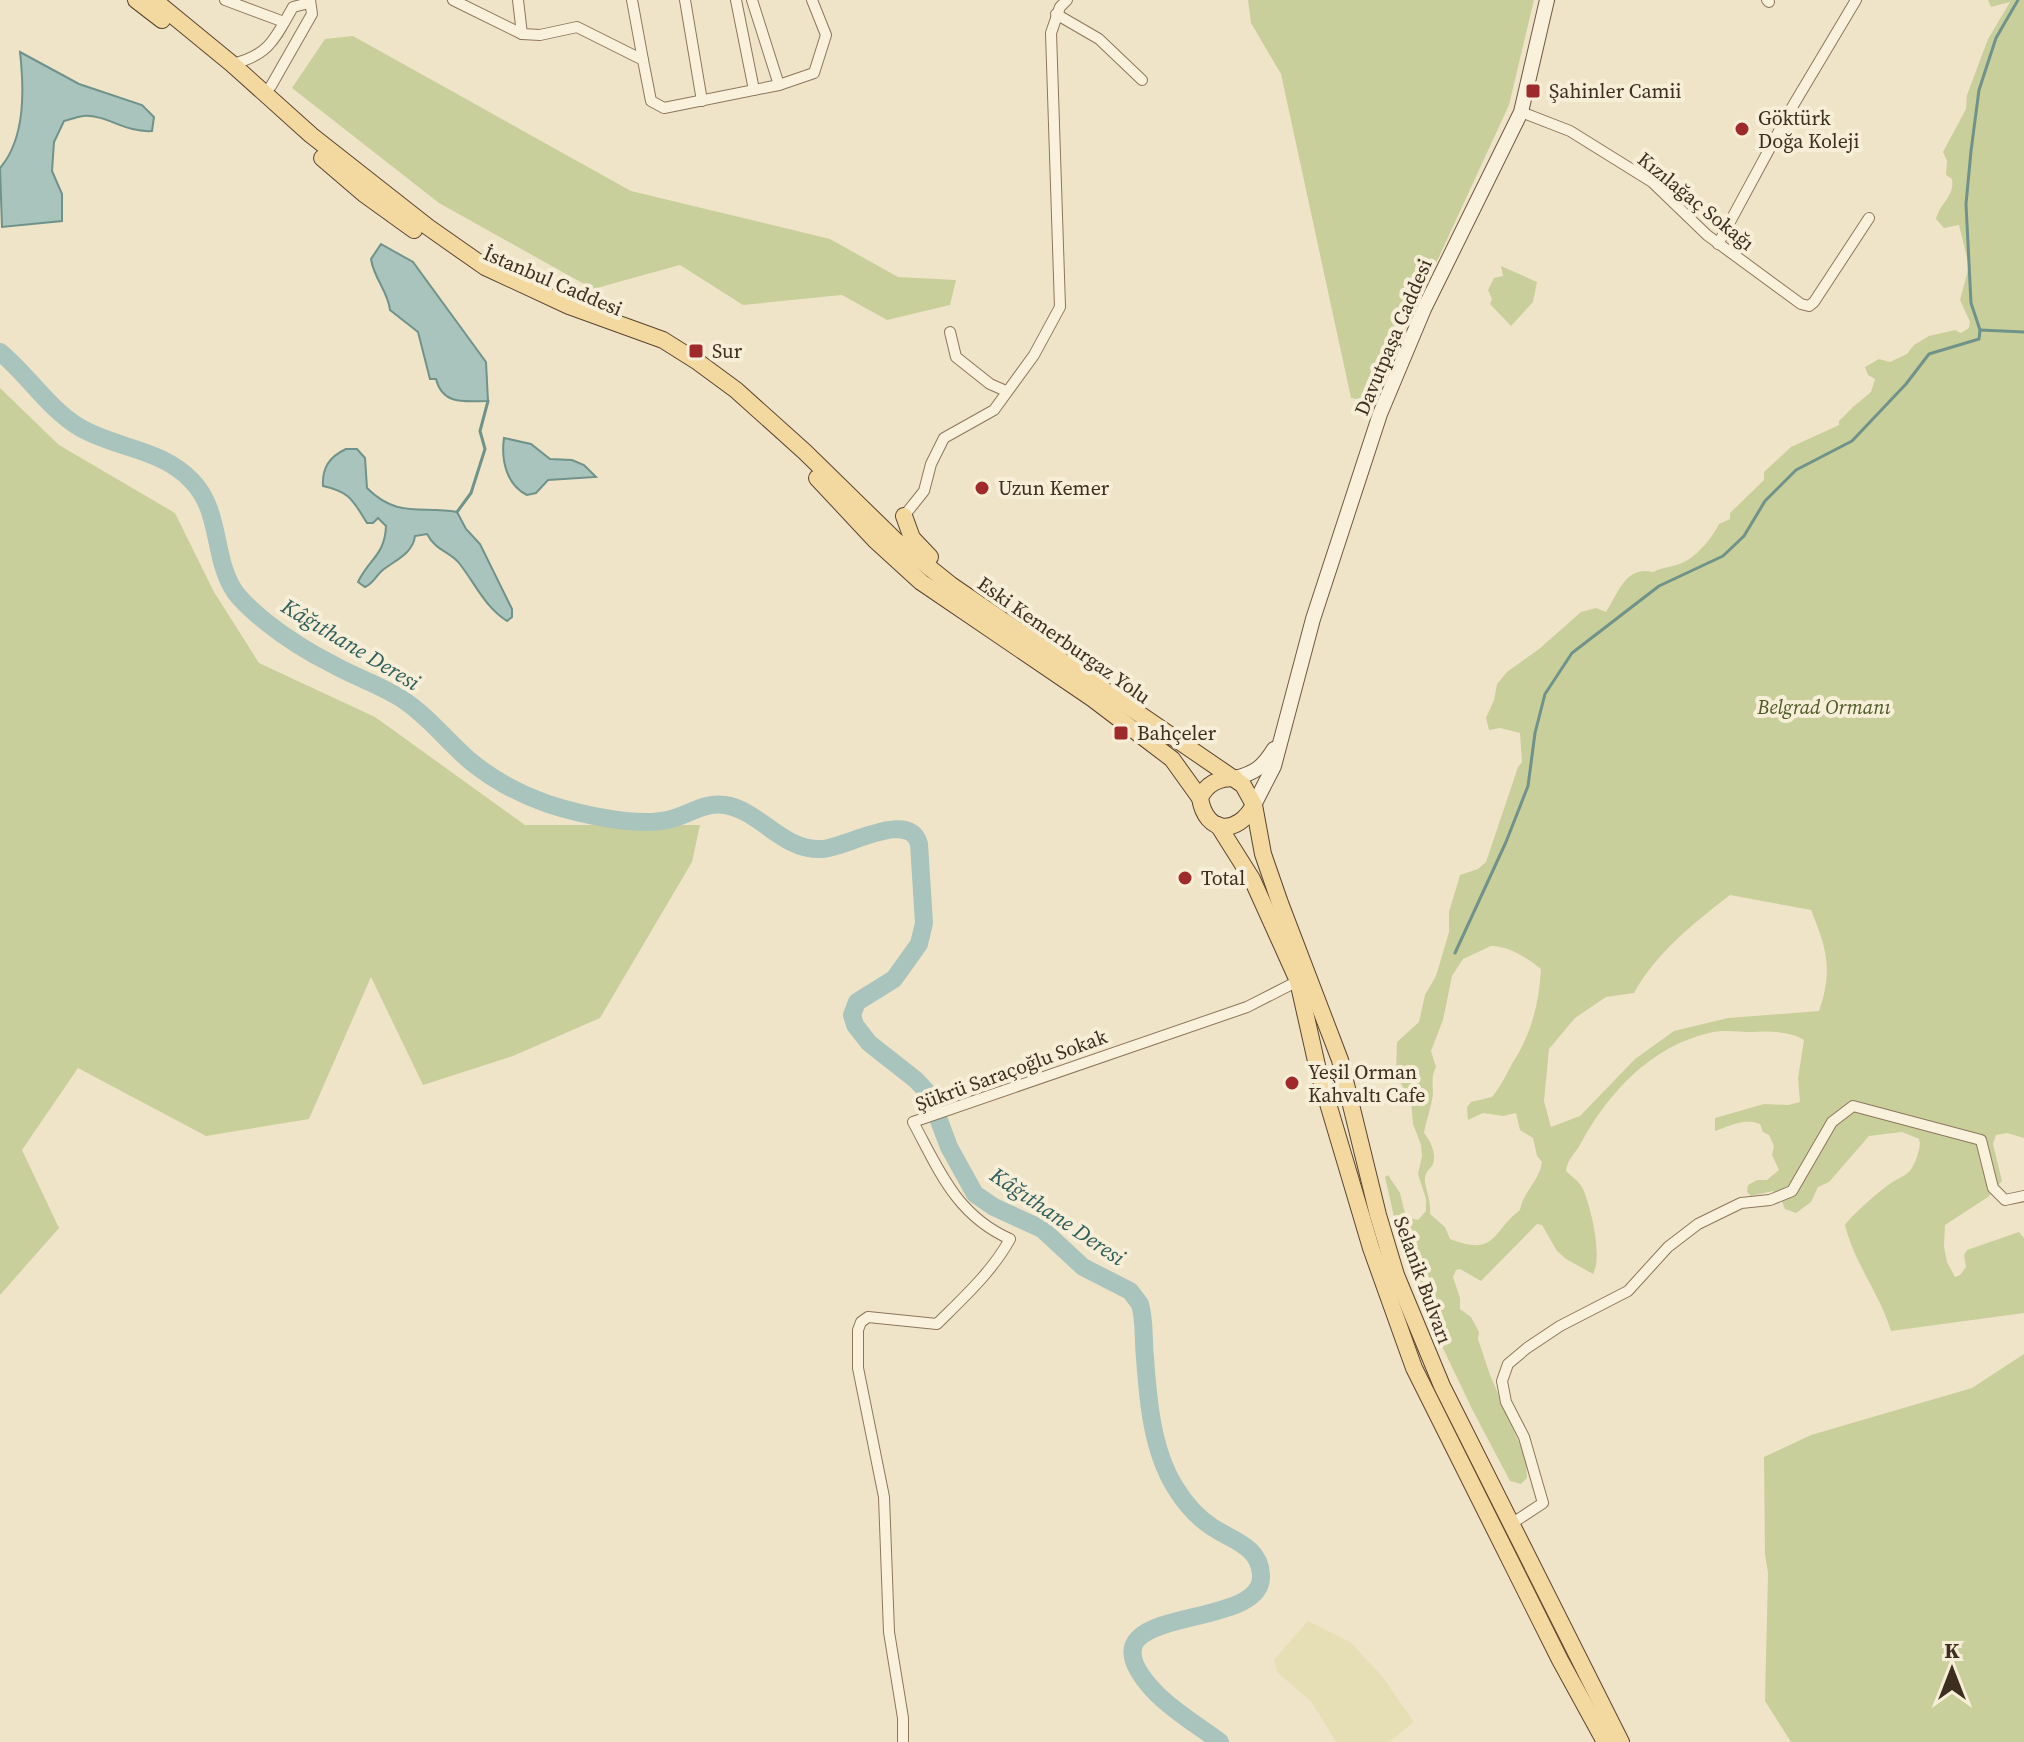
<svg xmlns="http://www.w3.org/2000/svg" width="2024" height="1742" font-family="'Source Serif 4',serif">
<style>
.farmland{fill:#e6deb5}
.green{fill:#c9cf9b;fill-rule:evenodd}
.water{fill:#a9c4bc;stroke:#6f938a;stroke-width:2}
.lines{fill:none;stroke-linecap:round;stroke-linejoin:round}
.stream{stroke:#6f938a;stroke-width:3}
.river{stroke:#a9c4bc;stroke-width:18}
.street-casing{stroke:#8d765c;stroke-width:12}
.secondary-casing{stroke:#6f573f;stroke-width:16}
.primary-casing{stroke:#5b4430;stroke-width:18}
.street{stroke:#faf1dc;stroke-width:10}
.secondary{stroke:#faf1dc;stroke-width:14}
.primary{stroke:#f3d9a0;stroke-width:16}
.poi-dot{fill:#9e2a2b;stroke:#f7eed8;stroke-width:3}
.labels{text-anchor:middle;stroke-width:8;stroke-linejoin:round;paint-order:stroke}
.poi-label{font-size:20px;fill:#3d2e20;stroke:#f7eed8;text-anchor:start}
.street-label{font-size:20px;fill:#3d2e20;stroke:#f7eed8}
.park-label{font-size:20px;font-style:italic;fill:#4d5a26;stroke:#f7eed8}
.water-label{font-size:22px;font-style:italic;fill:#2f5d5a;stroke:#f7eed8}
</style>
<rect width="100%" height="100%" fill="#f0e4c8"/>
<polygon class="farmland" points="1308,1621 1350,1642 1381,1675 1414,1722 1389,1742 1336,1742 1311,1701 1278,1673 1274,1660"/>
<g class="green">
<polygon points="1248,0 1534,0 1509,105 1372,402 1351,398 1281,74 1251,23"/>
<path d="M1988,0H2024V1138L2007,1133L1996,1135L1993,1144L2002,1181L1988,1197L1945,1225L1944,1247L1947,1262L1955,1277L1960,1275L1966,1267L1964,1255L1967,1250L2019,1232L2024,1238V1313L1891,1331C1880,1294 1854,1263 1845,1225C1852,1215 1876,1194 1887,1186C1902,1174 1909,1179 1917,1157C1919,1149 1921,1146 1919,1139L1902,1132L1869,1136L1829,1182L1818,1187L1811,1202L1796,1213L1785,1209L1781,1199L1773,1191L1751,1196L1747,1192L1748,1185L1757,1180H1767L1779,1170L1772,1155L1774,1146L1769,1135L1763,1132L1760,1124C1744,1118 1730,1126 1715,1131V1118L1764,1104L1788,1105L1800,1102L1798,1078L1804,1040C1790,1031 1769,1031 1752,1032C1738,1032 1723,1029 1709,1033C1650,1047 1608,1093 1580,1145C1574,1155 1568,1158 1566,1171C1571,1176 1580,1182 1583,1189C1591,1207 1603,1257 1593,1274L1566,1259L1557,1251L1542,1225L1537,1224L1481,1281L1460,1269L1456,1270L1453,1277L1460,1298V1309L1471,1317L1479,1332L1478,1339L1490,1375L1526,1459L1527,1478L1521,1484L1510,1481L1473,1411L1428,1317L1400,1243L1385,1177L1388,1175L1400,1193L1406,1217L1418,1220L1426,1211V1199L1418,1174L1422,1156L1421,1145L1413,1124L1411,1100L1396,1075L1397,1042L1419,1022L1425,995L1436,976L1449,932V912L1460,875L1478,869L1486,862L1518,767L1522,762L1520,733L1500,728L1489,730L1486,718L1494,700L1497,684L1507,672L1539,649L1581,612L1596,608L1606,612C1618,593 1626,565 1653,572C1663,567 1674,567 1684,562C1697,556 1713,537 1719,524L1730,519V513L1764,480V472L1791,447L1839,425V421L1853,407L1871,392L1875,379L1868,375L1865,367L1879,359L1890,362L1907,354L1914,345L1929,336L1955,330L1961,333L1969,328L1970,322L1960,300L1969,266L1959,225L1944,228L1936,219C1939,204 1955,196 1952,179L1946,175L1947,161L1943,152L1966,109L1967,95L1988,39L2010,2L1991,7ZM1730,895L1811,910C1827,949 1833,970 1819,1011L1728,1018L1674,1031L1635,1059L1580,1116L1551,1127L1544,1101L1549,1049L1575,1018L1606,997L1634,993C1656,953 1694,923 1730,895ZM1491,946C1509,946 1527,958 1541,969C1539,1003 1532,1031 1515,1059C1507,1072 1502,1085 1492,1097L1471,1102L1467,1107L1468,1120L1483,1113L1503,1116L1516,1113L1520,1130L1533,1138L1537,1156L1542,1162C1540,1180 1523,1192 1520,1210C1491,1232 1497,1257 1450,1239L1445,1227L1430,1214C1431,1201 1427,1194 1425,1182C1424,1172 1429,1171 1433,1164C1437,1154 1430,1140 1424,1133C1426,1122 1432,1104 1433,1094C1433,1083 1431,1077 1436,1067L1431,1051L1443,1020L1452,976L1463,959Z"/>
<polygon points="353,36 631,191 830,239 898,277 956,280 950,305 887,320 842,295 743,305 680,265 593,289 439,203 292,88 325,39"/>
<polygon points="1501,266 1537,282 1533,302 1511,326 1490,304 1492,299 1488,290 1494,278 1503,276"/>
<polygon points="0,388 59,445 175,513 214,592 259,663 375,717 525,825 700,825 692,862 600,1018 513,1056 423,1085 371,977 309,1119 206,1136 78,1068 22,1150 59,1228 0,1295"/>
<polygon points="2024,1354 2024,1742 1791,1742 1765,1701 1768,1573 1765,1554 1764,1457 1811,1435 1972,1388"/>
</g>
<g class="water">
<path d="M20,52L79,84L142,105L154,117L152,131C125,133 106,114 83,116C76,117 69,120 64,121L54,142L52,171L62,194V221L2,227L0,168C26,138 24,88 20,52Z"/>
<path d="M381,244L413,262L486,362L488,401C465,401 443,406 436,379H430L418,332L390,310C388,291 374,279 371,259Z"/>
<path d="M504,438L531,444L550,459L572,460L584,465L596,477L548,480L536,493L527,495C506,485 501,459 504,438Z"/>
<path d="M346,449H357L365,458L367,488C397,518 420,506 457,512L466,529L480,544L512,609V617L507,621C484,606 475,583 459,563C449,551 436,551 427,534L415,536C413,553 396,560 384,569C376,575 374,583 365,587L358,582C369,559 385,555 386,526L378,518L373,523H367C353,501 351,492 323,486C322,468 329,457 346,449Z"/>
</g>
<g class="lines">
<g class="stream">
<polyline points="1980,330 2024,332"/>
<polyline points="457,512 471,493 485,449 480,431 488,401"/>
<polyline points="1455,953 1506,842 1528,786 1535,733 1545,694 1572,653 1659,586 1723,556 1744,536 1765,501 1796,470 1852,441 1906,384 1929,354 1979,339 1980,330 1971,303 1966,204 1971,151 1979,90 1996,38 2018,0"/>
</g>
<path class="river" d="M0,352C28,375 48,408 79,427C116,449 161,448 192,481C222,512 212,558 235,592C244,604 255,613 266,622C286,638 308,652 332,664C355,677 380,685 402,699C428,716 446,740 469,760C492,779 519,794 548,804C579,814 635,827 667,820C688,816 702,802 725,805C761,811 782,851 822,849C848,847 909,809 919,844L924,923L919,944L894,979L857,1002L852,1015L855,1025L869,1043L916,1080L929,1094L949,1147L975,1194L994,1207L1042,1229L1083,1267L1130,1291L1140,1304C1145,1321 1143,1340 1145,1358C1148,1400 1152,1450 1175,1487C1184,1502 1197,1517 1212,1527C1231,1540 1260,1546 1261,1575C1265,1636 1064,1598 1157,1694C1176,1713 1199,1726 1220,1742"/>
<g class="street-casing">
<g id="street">
<polyline points="225,0 284,22"/>
<polyline points="453,0 522,34 540,35 577,27 643,60 651,101 664,108 779,85 814,73 826,35 812,0"/>
<polyline points="518,0 522,34"/>
<polyline points="632,0 643,60"/>
<polyline points="685,0 702,101"/>
<polyline points="736,0 754,90"/>
<polyline points="752,0 779,85"/>
<polyline points="1767,0 1769,2"/>
<polyline points="1056,14 1099,39 1142,80"/>
<path d="M232,64C270,55 275,38 293,7L309,3"/>
<polyline points="264,93 271,86 312,14 310,0"/>
<polyline points="1521,112 1570,131 1652,182 1707,235 1801,304 1809,306 1814,302 1869,218"/>
<polyline points="1718,244 1791,109 1856,0"/>
<polyline points="950,332 956,357 990,384 1006,391"/>
<polyline points="904,516 924,491 931,464 944,438 994,410 1034,355 1060,307 1051,33 1060,7 1067,0"/>
<polyline points="1511,1524 1543,1503 1524,1437 1506,1402 1502,1381 1508,1364 1527,1348 1560,1326 1628,1291 1668,1247 1698,1224 1741,1203 1770,1200 1792,1191 1832,1122 1853,1106 1981,1140 1993,1188 2005,1200 2024,1196"/>
<path d="M903,1742V1718L889,1632L884,1497L858,1368V1330L861,1322L868,1317L937,1324C963,1298 992,1272 1010,1239C956,1215 939,1170 913,1122L1247,1007L1298,981"/>
</g>
</g>
<g class="secondary-casing">
<g id="secondary">
<path d="M1235,778C1255,773 1263,767 1274,749"/>
<polyline points="1254,805 1274,766 1313,619 1380,414 1424,309 1521,112 1547,0"/>
</g>
</g>
<g class="primary-casing">
<g id="primary">
<polyline points="136,0 162,20"/>
<polyline points="154,0 232,64 311,135 428,227 485,267 569,306 663,340 698,362 736,390 805,452 895,540 951,585 1243,785 1254,805 1263,854 1280,903 1340,1060 1378,1215 1396,1275 1442,1386 1621,1742"/>
<polyline points="322,158 364,194 414,230"/>
<polyline points="817,478 875,540 921,582 1093,699 1143,737 1172,759 1200,798"/>
<polyline points="904,516 912,538 930,557"/>
<path d="M1235,778C1219,778 1207,783 1200,798C1206,835 1238,835 1254,805"/>
<polyline points="1218,825 1252,879 1298,981 1318,1070 1371,1248 1414,1368 1560,1660 1605,1742"/>
</g>
</g>
<use href="#street" class="street"/>
<use href="#secondary" class="secondary"/>
<use href="#primary" class="primary"/>
</g>
<g class="poi-dot">
<rect x="1525" y="83" width="16" height="16" rx="4"/>
<circle cx="1742" cy="129" r="8"/>
<rect x="688" y="343" width="16" height="16" rx="4"/>
<circle cx="982" cy="488" r="8"/>
<rect x="1113" y="725" width="16" height="16" rx="4"/>
<circle cx="1185" cy="878" r="8"/>
<circle cx="1292" cy="1083" r="8"/>
</g>
<g class="labels">
<g class="poi-label">
<text x="1549" y="98">Şahinler Camii</text>
<text x="1758" y="125">Göktürk<tspan x="1758" dy="23">Doğa Koleji</tspan></text>
<text x="712" y="358">Sur</text>
<text x="998" y="495">Uzun Kemer</text>
<text x="1137" y="740">Bahçeler</text>
<text x="1201" y="885">Total</text>
<text x="1308" y="1079">Yeşil Orman<tspan x="1308" dy="23">Kahvaltı Cafe</tspan></text>
</g>
<g class="street-label">
<text transform="translate(1696 201) rotate(39)" y="7">Kızılağaç Sokağı</text>
<text transform="translate(553 281) rotate(23)" y="7">İstanbul Caddesi</text>
<text transform="translate(1393 337) rotate(-67)" y="7">Davutpaşa Caddesi</text>
<text transform="translate(1064 640) rotate(35)" y="7">Eski Kemerburgaz Yolu</text>
<text transform="translate(1011 1070) rotate(-20)" y="7">Şükrü Saraçoğlu Sokak</text>
<text transform="translate(1423 1280) rotate(70)" y="7">Selanik Bulvarı</text>
</g>
<g class="park-label">
<text x="1824" y="714">Belgrad Ormanı</text>
</g>
<g class="water-label">
<text transform="translate(351 644) rotate(31)" y="8">Kâğıthane Deresi</text>
<text transform="translate(1058 1216) rotate(34)" y="8">Kâğıthane Deresi</text>
</g>
</g>
<g transform="translate(1952 1670)" stroke="#f7eed8" stroke-width="6" paint-order="stroke">
<path d="M0-6L14 30L0 20L-14 30Z" fill="#3d2e20"/>
<text y="-12" font-size="22" font-weight="bold" text-anchor="middle" fill="#3d2e20">K</text>
</g>
</svg>
